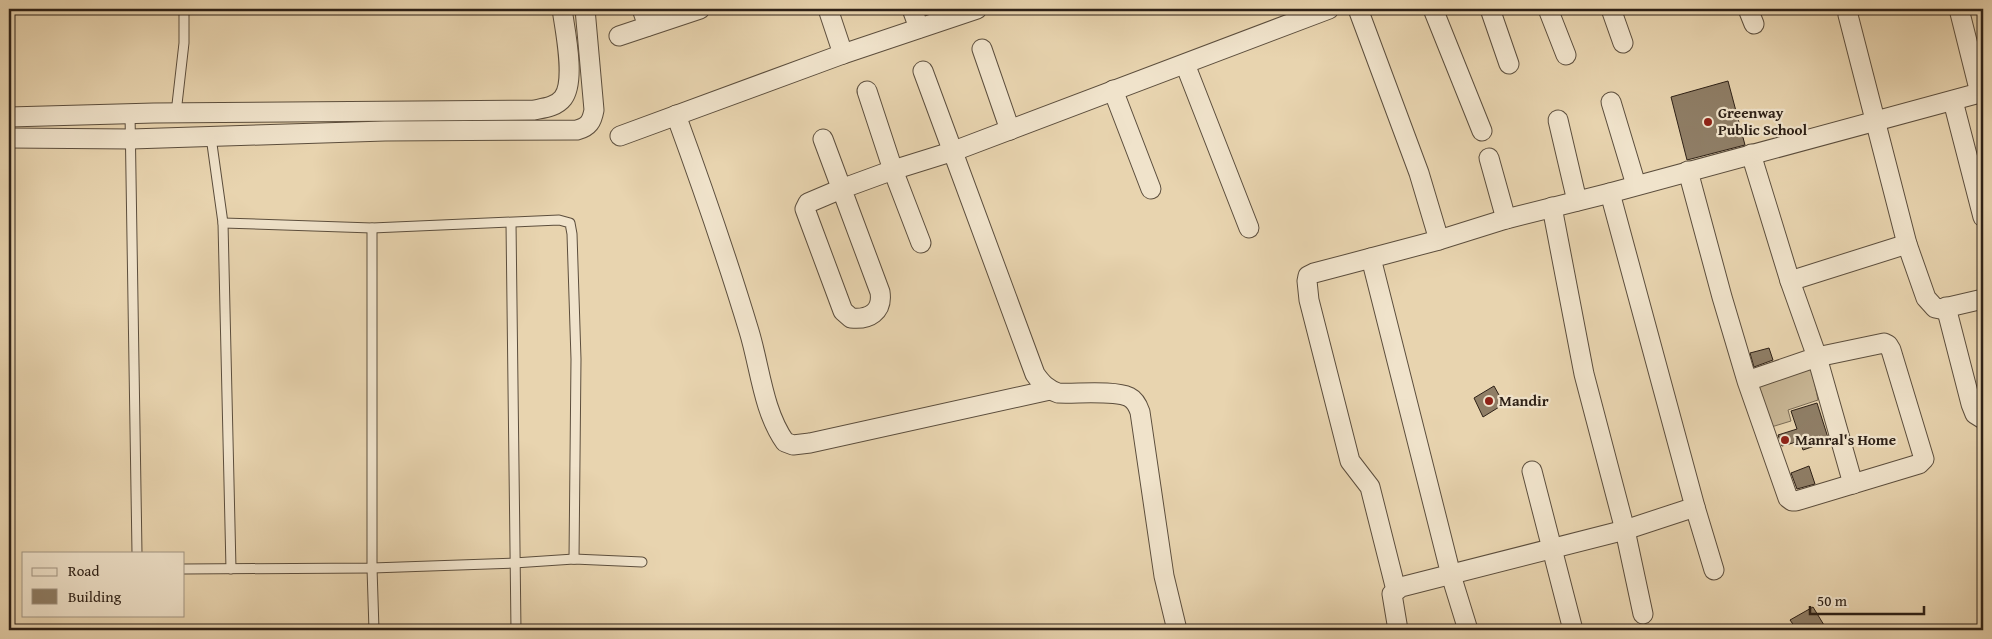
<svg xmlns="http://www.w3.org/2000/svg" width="1992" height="639" font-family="'Gentium Book Plus',serif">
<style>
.green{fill:#c8b695;stroke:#7b6c56}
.building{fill:#8f7e66;stroke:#2e2117}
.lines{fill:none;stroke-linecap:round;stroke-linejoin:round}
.lane-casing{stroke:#5c4e3d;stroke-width:11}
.street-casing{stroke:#5c4e3d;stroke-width:21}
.lane{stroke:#f0e3cb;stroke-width:9}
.street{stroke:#f0e3cb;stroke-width:19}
.poi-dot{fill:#8f2418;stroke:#f0e3cb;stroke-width:2}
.labels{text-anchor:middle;stroke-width:4.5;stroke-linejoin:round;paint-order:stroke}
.poi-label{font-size:15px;font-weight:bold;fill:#2e2117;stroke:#f0e3cb;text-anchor:start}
</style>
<rect width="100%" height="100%" fill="#e8d4af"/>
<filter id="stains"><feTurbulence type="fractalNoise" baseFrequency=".004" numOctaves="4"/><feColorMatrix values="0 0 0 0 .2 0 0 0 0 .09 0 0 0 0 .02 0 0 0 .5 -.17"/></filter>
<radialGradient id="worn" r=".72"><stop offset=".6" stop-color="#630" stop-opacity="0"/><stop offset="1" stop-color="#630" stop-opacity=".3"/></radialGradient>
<polygon class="green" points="1811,365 1818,400 1788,410 1791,421 1768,428 1751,384"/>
<g class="building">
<polygon points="1728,81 1745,145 1687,160 1671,97"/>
<polygon points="1769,348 1773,360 1754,367 1750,353"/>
<polygon points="1494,386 1504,404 1483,417 1474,398"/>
<polygon points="1817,403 1829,441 1803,450 1800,441 1782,446 1778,435 1797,429 1791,411"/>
<polygon points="1809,466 1815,484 1797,489 1791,473"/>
<polygon points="1813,607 1827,630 1797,630 1790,620"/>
</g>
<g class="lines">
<g class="lane-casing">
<g id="lane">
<polyline points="130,113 137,553"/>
<polyline points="176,113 184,43 184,9"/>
<polyline points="211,137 223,223 231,569"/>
<polyline points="223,223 372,228 559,220 570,223 572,234 576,359 574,559"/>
<polyline points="511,223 516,630"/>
<polyline points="372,228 372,568 374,630"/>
<polyline points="184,569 372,568 514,563 574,559 642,562"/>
</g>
</g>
<g class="street-casing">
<g id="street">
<polyline points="642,9 648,26"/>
<polyline points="912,9 919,28"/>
<polyline points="1358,9 1419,173 1439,240"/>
<polyline points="1433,9 1482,131"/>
<polyline points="1490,9 1509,64"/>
<polyline points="1548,9 1566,55"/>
<polyline points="1611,9 1623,43"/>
<polyline points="1748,9 1754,24"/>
<polyline points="1959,9 1980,93"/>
<polyline points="1848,15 1907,244 1926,298 1935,308 1940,309 1983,299"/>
<polyline points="619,36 700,9"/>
<polyline points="982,49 1010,130"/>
<polyline points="843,54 977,9"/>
<polyline points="1185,64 1249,228"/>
<path d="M923,71L1035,374C1042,384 1047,389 1058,393C1076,394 1114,390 1129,397C1135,400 1138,406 1140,412L1164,576L1177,630"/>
<polyline points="1113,90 1151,189"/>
<polyline points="867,91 893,170 921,243"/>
<polyline points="1953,101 1983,217"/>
<polyline points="1611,102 1636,185"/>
<path d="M676,115C702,186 727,258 749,331C760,367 763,411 785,442L793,445L810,443L1050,390"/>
<path d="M9,117L154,113L534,110C544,108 556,107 563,98C576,81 565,30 562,9"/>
<polyline points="1558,120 1577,201"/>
<polyline points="620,136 843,54 828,9"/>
<path d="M9,138L131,139L385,131L577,130C589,127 592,121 594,110L585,9"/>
<path d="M823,139L880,292C883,312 869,320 851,318L843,311L805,209L808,203L841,189L893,170L954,151L1329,9"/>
<polyline points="1751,154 1790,281 1817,357 1853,484"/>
<polyline points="1489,158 1506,219"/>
<polyline points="1688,171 1722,297 1747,381 1788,498 1792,501 1796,501 1919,464 1924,459 1891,350 1888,345 1884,343 1817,357 1747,381"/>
<polyline points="1552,207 1584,374 1625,530 1643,614"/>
<polyline points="1371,258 1314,273 1308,276 1307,281 1309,300 1350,461 1370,487 1396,590"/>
<polyline points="1790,281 1907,244"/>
<polyline points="1946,307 1971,404 1975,414 1983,419"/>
<polyline points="1532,471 1573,630"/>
<polyline points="1695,507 1714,570"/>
<polyline points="1398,630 1392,594 1401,587 1625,530 1695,507 1610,193"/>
<polyline points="1468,630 1451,575 1371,258 1439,240 1506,219 1610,193 1983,92"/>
</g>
</g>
<use href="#lane" class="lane"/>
<use href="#street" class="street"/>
</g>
<g class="poi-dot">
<circle cx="1708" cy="122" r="5"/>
<circle cx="1489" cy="401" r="5"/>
<circle cx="1785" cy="440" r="5"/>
</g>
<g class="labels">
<g class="poi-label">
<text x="1718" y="118">Greenway<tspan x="1718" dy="17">Public School</tspan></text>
<text x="1499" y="406">Mandir</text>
<text x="1795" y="445">Manral's Home</text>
</g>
</g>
<rect width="1992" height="639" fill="none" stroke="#e8d4af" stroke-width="30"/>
<rect x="10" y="10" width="1972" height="619" fill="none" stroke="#2e2117" stroke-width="2.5"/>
<rect x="15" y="15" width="1962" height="609" fill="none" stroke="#2e2117"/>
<rect x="22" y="552" width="162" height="65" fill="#f0e3cb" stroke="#a29583"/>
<rect x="32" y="568" width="25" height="8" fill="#f0e3cb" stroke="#a29583"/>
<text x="68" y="576" font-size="15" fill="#2e2117">Road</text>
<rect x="32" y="589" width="25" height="15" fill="#8f7e66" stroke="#a29583"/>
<text x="68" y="602" font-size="15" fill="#2e2117">Building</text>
<path d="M1810 606v8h114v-8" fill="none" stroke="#2e2117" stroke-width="2.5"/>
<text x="1817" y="606" font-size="15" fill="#2e2117" stroke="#f0e3cb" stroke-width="4" paint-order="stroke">50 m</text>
<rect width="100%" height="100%" filter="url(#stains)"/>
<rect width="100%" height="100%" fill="url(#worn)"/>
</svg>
